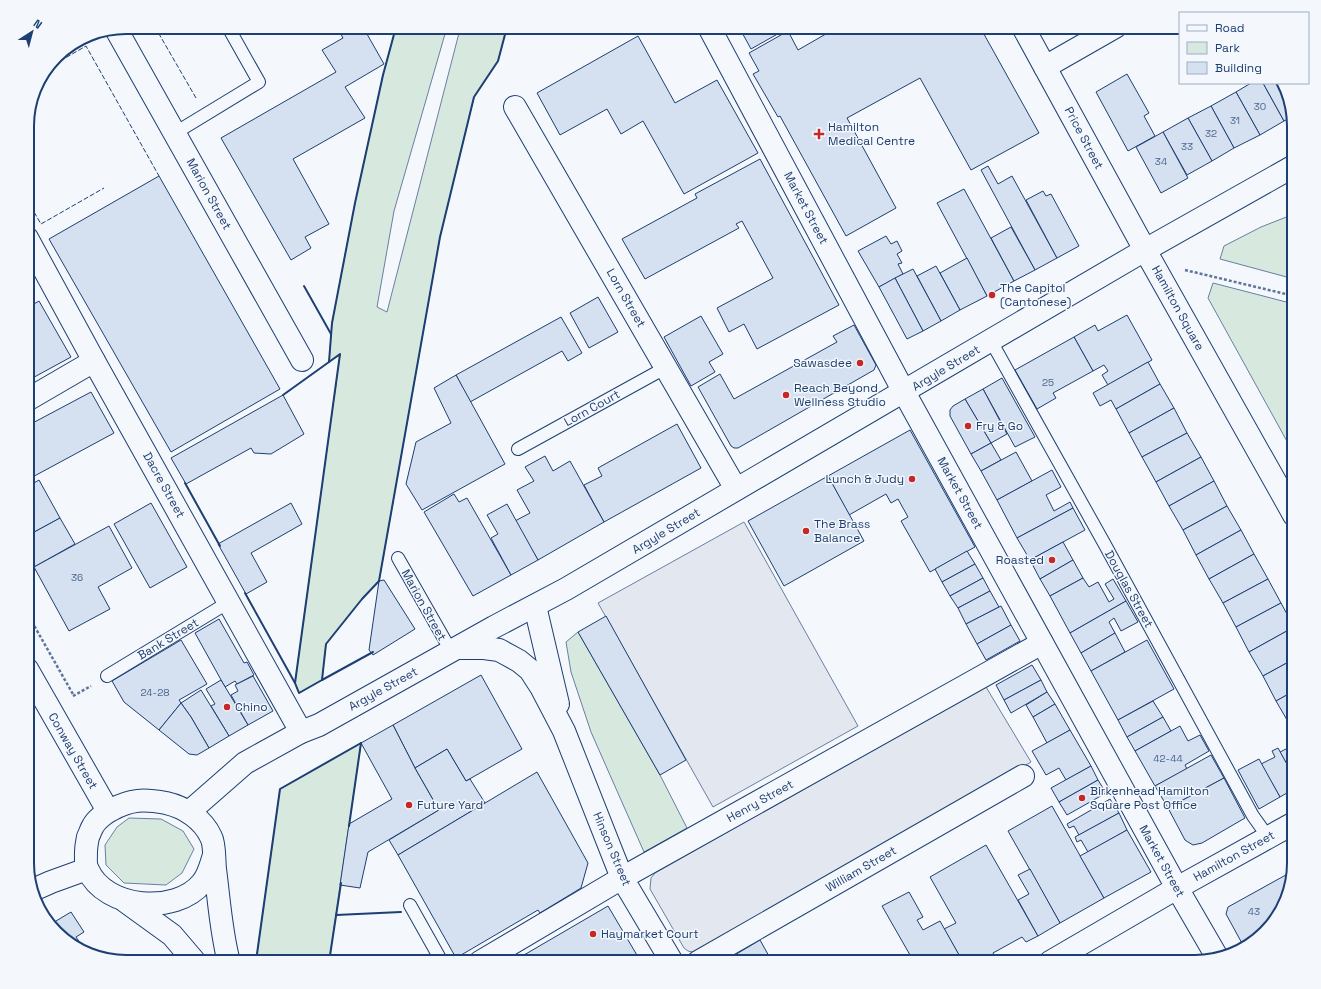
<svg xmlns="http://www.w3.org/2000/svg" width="1321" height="989" font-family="'Space Grotesk',sans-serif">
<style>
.green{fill:#d7e8df;stroke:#687fa3}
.parking{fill:#e3e8f0;stroke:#687fa3}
.building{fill:#d5e0f0;stroke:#1d3f73}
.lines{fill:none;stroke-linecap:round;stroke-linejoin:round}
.service-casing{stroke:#1d3f73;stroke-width:14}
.minor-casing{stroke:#1d3f73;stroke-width:24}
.primary-casing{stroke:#1d3f73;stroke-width:24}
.path{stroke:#5e769c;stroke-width:2.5;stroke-dasharray:3 2;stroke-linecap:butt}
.service{stroke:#f4f7fb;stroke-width:12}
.minor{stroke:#f4f7fb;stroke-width:22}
.primary{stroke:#f4f7fb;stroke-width:22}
.fence{stroke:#1d3f73;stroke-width:1;stroke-dasharray:5 2;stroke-linecap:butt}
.wall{stroke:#1d3f73;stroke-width:2}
.poi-dot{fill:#c62828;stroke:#f4f7fb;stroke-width:1.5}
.labels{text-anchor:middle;stroke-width:3;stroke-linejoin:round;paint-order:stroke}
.number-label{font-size:10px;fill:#4b6792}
.poi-label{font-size:12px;fill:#1d3f73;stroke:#f4f7fb;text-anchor:start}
.street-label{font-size:12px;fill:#1d3f73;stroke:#f4f7fb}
.rim{fill:none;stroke:#1d3f73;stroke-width:2}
</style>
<rect width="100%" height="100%" fill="#f4f7fb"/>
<g class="green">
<polygon points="396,27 447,27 394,211 377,307 387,312 459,33 452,27 507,27 498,61 474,97 440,237 379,581 362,599 326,644 322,680 299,693 295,683 340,355 329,362 332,323 355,203 383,75"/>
<polygon points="1294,214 1294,279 1220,259 1224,246 1261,227"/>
<polygon points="1213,283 1294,304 1294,454 1208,298"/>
<polygon points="578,632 660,775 687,828 644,852 591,732 571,672 566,642"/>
<polygon points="361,743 329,962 262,962 257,954 280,789"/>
<polygon points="129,818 161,819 183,831 194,849 182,873 166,885 124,883 106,865 105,845 117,827"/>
</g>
<g class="parking">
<polygon points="744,522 858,726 713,807 598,603"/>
<polygon points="986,687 1031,762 763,918 697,953 688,951 684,948 650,889 651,878 655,873"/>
</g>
<g class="building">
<polygon points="337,27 363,27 384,64 345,87 365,118 293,159 329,224 305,237 311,248 291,260 221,138 336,72 322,50 343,38"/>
<polygon points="739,27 790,27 751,49"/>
<polygon points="838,27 980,27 1039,133 971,170 920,78 847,118 896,208 846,236 780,116 778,117 753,74 759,71 749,53 788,31 798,50"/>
<polygon points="638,36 675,103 717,80 758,153 684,194 643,121 621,134 607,109 560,135 537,93"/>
<polygon points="1127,74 1149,113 1144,116 1155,136 1128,151 1096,92"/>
<polygon points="1251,83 1263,83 1284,121 1260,135 1236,92"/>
<polygon points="1263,83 1284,83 1292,117 1284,121"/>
<polygon points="1236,92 1260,135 1234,148 1211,106"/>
<polygon points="1211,106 1234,148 1212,161 1188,118"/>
<polygon points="1188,118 1212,161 1187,175 1163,132"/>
<polygon points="1163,132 1188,178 1161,193 1136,147"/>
<polygon points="760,159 839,305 757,349 744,324 729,332 717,308 773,278 742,221 736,224 739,228 645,279 622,239 697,198 695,194"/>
<polygon points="988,166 998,184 1012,176 1057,258 1035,270 981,170"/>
<polygon points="159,176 280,389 171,452 49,239"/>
<polygon points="964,189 1014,281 987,296 937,203"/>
<polygon points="1043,191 1046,196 1051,194 1079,246 1057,258 1026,200"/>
<polygon points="1011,227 1035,270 1014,281 991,238"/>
<polygon points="886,236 891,244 897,241 902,251 897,254 902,263 898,264 903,274 879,287 858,251"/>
<polygon points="967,258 987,296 960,310 940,273"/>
<polygon points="936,266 960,310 941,321 917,276"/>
<polygon points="913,269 941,321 923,331 895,278"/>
<polygon points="895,278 923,331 907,339 879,287"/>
<polygon points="598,297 618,332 589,348 570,313"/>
<polygon points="39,301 71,357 27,381 27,308"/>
<polygon points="1127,315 1152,360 1108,385 1102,375 1108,371 1104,365 1093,371 1074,337 1095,325 1098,331"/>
<polygon points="701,316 723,354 709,362 715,372 691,386 664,337"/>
<polygon points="561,317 582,353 568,361 562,351 470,402 456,375"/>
<polygon points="854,325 876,365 874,370 738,448 734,448 731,446 698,387 720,374 734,399 837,342 833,336"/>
<polygon points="1074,337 1093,371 1053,393 1056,398 1037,409 1015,370"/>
<polygon points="1148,362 1160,384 1116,409 1111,400 1100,406 1093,393"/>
<polygon points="456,375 505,464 422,510 406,484 416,442 451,423 434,388"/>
<polygon points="1002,378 1035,437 1015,447 983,389"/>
<polygon points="1160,384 1174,408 1129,433 1116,409"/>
<polygon points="983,389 1007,434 991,443 965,399"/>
<polygon points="91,392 114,433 27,480 27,426"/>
<polygon points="283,395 304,434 271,454 254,453 251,448 186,484 171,458"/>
<polygon points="965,399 991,443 971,454 950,416 950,410 953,406"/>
<polygon points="1174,408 1187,433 1142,457 1129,433"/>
<polygon points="677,424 701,468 604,522 584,485 602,476 598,468"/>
<polygon points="910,430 975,547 930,572 901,521 908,517 898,499 891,503 886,494 849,515 828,476"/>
<polygon points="1187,433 1201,457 1156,482 1142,457"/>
<polygon points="991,443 1001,460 981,471 971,454"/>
<polygon points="1016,452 1032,481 997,500 981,471"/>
<polygon points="545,456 553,471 570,461 604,522 538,560 515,521 530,513 517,490 534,481 525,467"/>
<polygon points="1201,457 1214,481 1169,506 1156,482"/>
<polygon points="1052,470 1061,487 1046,495 1054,511 1070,502 1073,508 1017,538 997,500"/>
<polygon points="828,476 864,541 784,586 748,521"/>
<polygon points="39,480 60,518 27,536 27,487"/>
<polygon points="1214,481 1227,506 1183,530 1169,506"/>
<polygon points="454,494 459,502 467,498 511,575 473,596 424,512"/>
<polygon points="151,503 187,567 150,588 114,524"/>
<polygon points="291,503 302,524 251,553 267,582 246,594 218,544"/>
<polygon points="507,504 538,560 511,575 491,538 498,534 487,515"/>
<polygon points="1227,506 1241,530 1196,555 1183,530"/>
<polygon points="1073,508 1085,530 1030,560 1017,538"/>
<polygon points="60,518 75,544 34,567 27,555 27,536"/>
<polygon points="109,526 132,568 98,587 110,609 69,631 34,567"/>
<polygon points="1241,530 1254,554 1209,579 1196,555"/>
<polygon points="1063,542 1073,560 1040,579 1030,560"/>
<polygon points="967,551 975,564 942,582 935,569"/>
<polygon points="1254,554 1268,579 1223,603 1209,579"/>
<polygon points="1073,560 1083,578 1050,596 1040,579"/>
<polygon points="975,564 983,578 950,596 942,582"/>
<polygon points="983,578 990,591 958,608 950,596"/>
<polygon points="1083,578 1089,587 1098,582 1109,602 1114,599 1105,584 1113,579 1126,601 1070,633 1050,596"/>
<polygon points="1268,579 1281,603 1236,627 1223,603"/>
<polygon points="384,580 415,629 373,655 369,650 379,581"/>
<polygon points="990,591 999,607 966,624 958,608"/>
<polygon points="1126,601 1138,622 1121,631 1114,618 1109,622 1115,633 1081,653 1070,633"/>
<polygon points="1281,603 1294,627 1249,652 1236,627"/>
<polygon points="1001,606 1011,625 977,644 966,624"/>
<polygon points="606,616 686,760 660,775 578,632"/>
<polygon points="219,619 244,663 247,662 254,675 237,684 235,681 225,687 195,633"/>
<polygon points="1011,625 1020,641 986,660 977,644"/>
<polygon points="1294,627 1294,659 1263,676 1249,652"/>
<polygon points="1115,633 1125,652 1091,671 1081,653"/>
<polygon points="181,640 207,684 179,700 181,703 159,730 124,702 112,681"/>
<polygon points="1147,640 1174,689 1118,720 1091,671"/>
<polygon points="1294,659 1294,691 1276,701 1263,676"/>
<polygon points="1032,665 1041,680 1004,700 996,685"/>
<polygon points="481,675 522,749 466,781 447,749 415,768 393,725"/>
<polygon points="253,676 273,711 248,725 231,695 238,691 235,685"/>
<polygon points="221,680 248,725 229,736 211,706 215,704 206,689"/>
<polygon points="1041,680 1047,692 1011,713 1004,700"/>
<polygon points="201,690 229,736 209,748 191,717 181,703"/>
<polygon points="1294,691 1294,723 1290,725 1276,701"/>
<polygon points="1047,692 1055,704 1033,717 1026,705"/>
<polygon points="1153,701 1163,717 1127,737 1118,720"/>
<polygon points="181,703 191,717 209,748 197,755 189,754 159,730"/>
<polygon points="1055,704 1070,730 1047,743 1033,717"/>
<polygon points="1163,717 1171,731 1135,751 1127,737"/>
<polygon points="393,725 415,768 439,810 368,852 360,888 340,885 349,824 392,799 361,743"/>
<polygon points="1180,726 1188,741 1200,735 1209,751 1185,765 1187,769 1155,786 1135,751"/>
<polygon points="1070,730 1091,766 1066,780 1059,768 1046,775 1032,751"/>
<polygon points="1294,745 1294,777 1280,752"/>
<polygon points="1278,748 1294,777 1294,789 1280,797 1261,764 1275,757 1272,751"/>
<polygon points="447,749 466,781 470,779 485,803 398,855 389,840 439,810 415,768"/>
<polygon points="1211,755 1224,778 1168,808 1155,786"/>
<polygon points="1259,759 1280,797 1259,809 1238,770"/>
<polygon points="1091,766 1098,780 1059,802 1051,788"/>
<polygon points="537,772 588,863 581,888 540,913 538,910 456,958 398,855"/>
<polygon points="1224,778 1245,818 1202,843 1193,845 1188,842 1185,840 1168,808"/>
<polygon points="1098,780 1106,793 1067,815 1059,802"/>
<polygon points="1110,799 1119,813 1079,835 1074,826 1069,828 1067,824"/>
<polygon points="1052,806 1104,898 1060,923 1008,831"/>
<polygon points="1119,813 1127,830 1088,852 1081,840 1077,842 1075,837"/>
<polygon points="1127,830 1151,872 1104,898 1080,856"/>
<polygon points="986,845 1038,936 1026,942 1022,937 993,953 996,959 990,962 963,962 944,929 956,923 930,877"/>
<polygon points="1030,869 1060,923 1038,936 1018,900 1029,894 1018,875"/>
<polygon points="1293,871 1289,895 1273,923 1244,947 1226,914 1228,907"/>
<polygon points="909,892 923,917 917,920 923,930 940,921 963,962 914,962 882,906"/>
<polygon points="608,906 641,962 512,962"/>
<polygon points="71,912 84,932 76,937 87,953 66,941 51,924"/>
<polygon points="760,940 770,958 764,962 723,962"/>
</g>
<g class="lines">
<g class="service-casing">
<g id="service">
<polyline points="175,133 259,82 228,27"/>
<polyline points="991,341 1104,543 1253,816 1268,837"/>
<polyline points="518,449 665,368"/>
<polyline points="398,558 451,651"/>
<polyline points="107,676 229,602"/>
<polyline points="410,905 442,962"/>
</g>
</g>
<g class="minor-casing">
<g id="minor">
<polyline points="709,27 904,392 1177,888 1217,957"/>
<polyline points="1023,27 1145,250 1294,515"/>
<polyline points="116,29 302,360"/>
<polyline points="1045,67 1115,27"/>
<polyline points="515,107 736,489"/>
<polyline points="27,238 94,361 301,732"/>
<polyline points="27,400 94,361"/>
<polyline points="535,606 558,704"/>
<polyline points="458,648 484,648 499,650 519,661 530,670 541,687 564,731 622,878 672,962"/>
<polyline points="480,962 622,878 1042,643"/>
<polyline points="698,962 1023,776"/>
<polyline points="1050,962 1177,888 1294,823"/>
</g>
</g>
<g class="primary-casing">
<g id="primary">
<polyline points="27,669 108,811"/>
<polyline points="189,812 245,763 301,732 319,725 494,627 566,589 1145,250 1294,166"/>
<path d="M214,855C211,864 209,875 202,883C176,915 105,909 88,870C85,865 86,857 86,852C86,846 87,842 88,837C90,833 91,829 93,826C96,820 105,813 111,810C131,799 144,799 166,803C184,807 203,819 211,837C215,844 214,861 215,869C219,899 221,933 229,962"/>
<polyline points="33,890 51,882 87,869"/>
<polyline points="125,901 172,935 195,962"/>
</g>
</g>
<g class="path">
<polyline points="1185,270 1294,296"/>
<polyline points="27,613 74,696"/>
<polyline points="73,696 91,686"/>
</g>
<use href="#service" class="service"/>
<use href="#minor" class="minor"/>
<use href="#primary" class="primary"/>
<g class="fence">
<polyline points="155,27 196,98"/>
<polyline points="48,68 86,46 159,176"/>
<polyline points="27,200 41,224 104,188"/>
</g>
<g class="wall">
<polyline points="304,286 331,334"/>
<polyline points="283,395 329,362"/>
<polyline points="185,483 220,546"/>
<polyline points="245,593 295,683 299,693 322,680 326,644 362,599 379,581 440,237 474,97 498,61 507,27"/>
<polyline points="322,680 373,652"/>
<polyline points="295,683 340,354 329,362 332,323 355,203 383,75 396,27"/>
<polyline points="349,826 361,743"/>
<polyline points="336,915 401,912"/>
<polyline points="262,962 257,954 280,789 361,743"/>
<polyline points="329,962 341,883"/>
</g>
</g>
<g class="poi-dot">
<path d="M817 128h4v4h4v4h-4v4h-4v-4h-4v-4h4z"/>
<circle cx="992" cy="295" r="4"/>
<circle cx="860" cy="363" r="4"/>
<circle cx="786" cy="395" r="4"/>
<circle cx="968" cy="426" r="4"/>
<circle cx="912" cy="479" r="4"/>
<circle cx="806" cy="531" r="4"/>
<circle cx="1052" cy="560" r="4"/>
<circle cx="227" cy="707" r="4"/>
<circle cx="1082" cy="798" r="4"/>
<circle cx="409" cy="805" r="4"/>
<circle cx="593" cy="934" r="4"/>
</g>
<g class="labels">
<g class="number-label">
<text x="1260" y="110">30</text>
<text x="1235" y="124">31</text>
<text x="1211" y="137">32</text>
<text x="1187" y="150">33</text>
<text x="1161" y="165">34</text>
<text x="1048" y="386">25</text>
<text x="77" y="581">36</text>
<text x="155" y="696">24-28</text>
<text x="1168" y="762">42-44</text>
<text x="1254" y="915">43</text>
</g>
<g class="poi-label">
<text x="828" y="131">Hamilton<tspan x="828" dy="14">Medical Centre</tspan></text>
<text x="1000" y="292">The Capitol<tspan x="1000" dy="14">(Cantonese)</tspan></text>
<text x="852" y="367" text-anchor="end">Sawasdee</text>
<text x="794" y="392">Reach Beyond<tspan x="794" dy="14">Wellness Studio</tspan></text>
<text x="976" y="430">Fry &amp; Go</text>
<text x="904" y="483" text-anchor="end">Lunch &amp; Judy</text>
<text x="814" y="528">The Brass<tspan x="814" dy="14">Balance</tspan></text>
<text x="1044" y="564" text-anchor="end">Roasted</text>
<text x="235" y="711">Chino</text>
<text x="1090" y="795">Birkenhead Hamilton<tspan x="1090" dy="14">Square Post Office</tspan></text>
<text x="417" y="809">Future Yard</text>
<text x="601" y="938">Haymarket Court</text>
</g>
<g class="street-label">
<text transform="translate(1084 138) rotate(62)" y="4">Price Street</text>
<text transform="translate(209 194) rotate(61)" y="4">Marion Street</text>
<text transform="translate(806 208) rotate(62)" y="4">Market Street</text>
<text transform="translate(626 298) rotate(60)" y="4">Lorn Street</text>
<text transform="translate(1178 308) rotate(61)" y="4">Hamilton Square</text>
<text transform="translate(946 368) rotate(-31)" y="4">Argyle Street</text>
<text transform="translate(592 408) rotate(-29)" y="4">Lorn Court</text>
<text transform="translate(164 485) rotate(61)" y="4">Dacre Street</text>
<text transform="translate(960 493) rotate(61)" y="4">Market Street</text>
<text transform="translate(666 531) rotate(-31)" y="4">Argyle Street</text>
<text transform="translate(1129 589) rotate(61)" y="4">Douglas Street</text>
<text transform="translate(424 605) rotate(61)" y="4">Marion Street</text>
<text transform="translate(168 639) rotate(-31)" y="4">Bank Street</text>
<text transform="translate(383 689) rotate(-29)" y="4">Argyle Street</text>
<text transform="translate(73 751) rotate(60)" y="4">Conway Street</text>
<text transform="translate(760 801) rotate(-29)" y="4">Henry Street</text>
<text transform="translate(612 849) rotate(67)" y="4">Hinson Street</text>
<text transform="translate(1234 856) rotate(-29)" y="4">Hamilton Street</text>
<text transform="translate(1162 861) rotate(61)" y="4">Market Street</text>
<text transform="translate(861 869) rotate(-30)" y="4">William Street</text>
</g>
</g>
<path d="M0 0H1321V989H0ZM126 34H1195A92 92 0 0 1 1287 126V863A92 92 0 0 1 1195 955H126A92 92 0 0 1 34 863V126A92 92 0 0 1 126 34Z" fill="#f4f7fb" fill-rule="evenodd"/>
<path class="rim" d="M126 34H1195A92 92 0 0 1 1287 126V863A92 92 0 0 1 1195 955H126A92 92 0 0 1 34 863V126A92 92 0 0 1 126 34Z"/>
<rect x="1179" y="12" width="130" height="72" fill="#f4f7fb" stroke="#9eadc5"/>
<rect x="1187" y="25" width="20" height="6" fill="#f4f7fb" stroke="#9eadc5"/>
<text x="1215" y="32" font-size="12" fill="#1d3f73">Road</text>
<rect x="1187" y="42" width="20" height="12" fill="#d7e8df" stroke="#9eadc5"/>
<text x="1215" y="52" font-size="12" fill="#1d3f73">Park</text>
<rect x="1187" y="62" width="20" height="12" fill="#d5e0f0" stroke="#9eadc5"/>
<text x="1215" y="72" font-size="12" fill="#1d3f73">Building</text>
<g transform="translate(32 32) rotate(36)" stroke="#f4f7fb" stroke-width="3" paint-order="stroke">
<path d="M0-3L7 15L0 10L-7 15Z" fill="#1d3f73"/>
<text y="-6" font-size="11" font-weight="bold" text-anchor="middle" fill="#1d3f73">N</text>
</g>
</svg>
